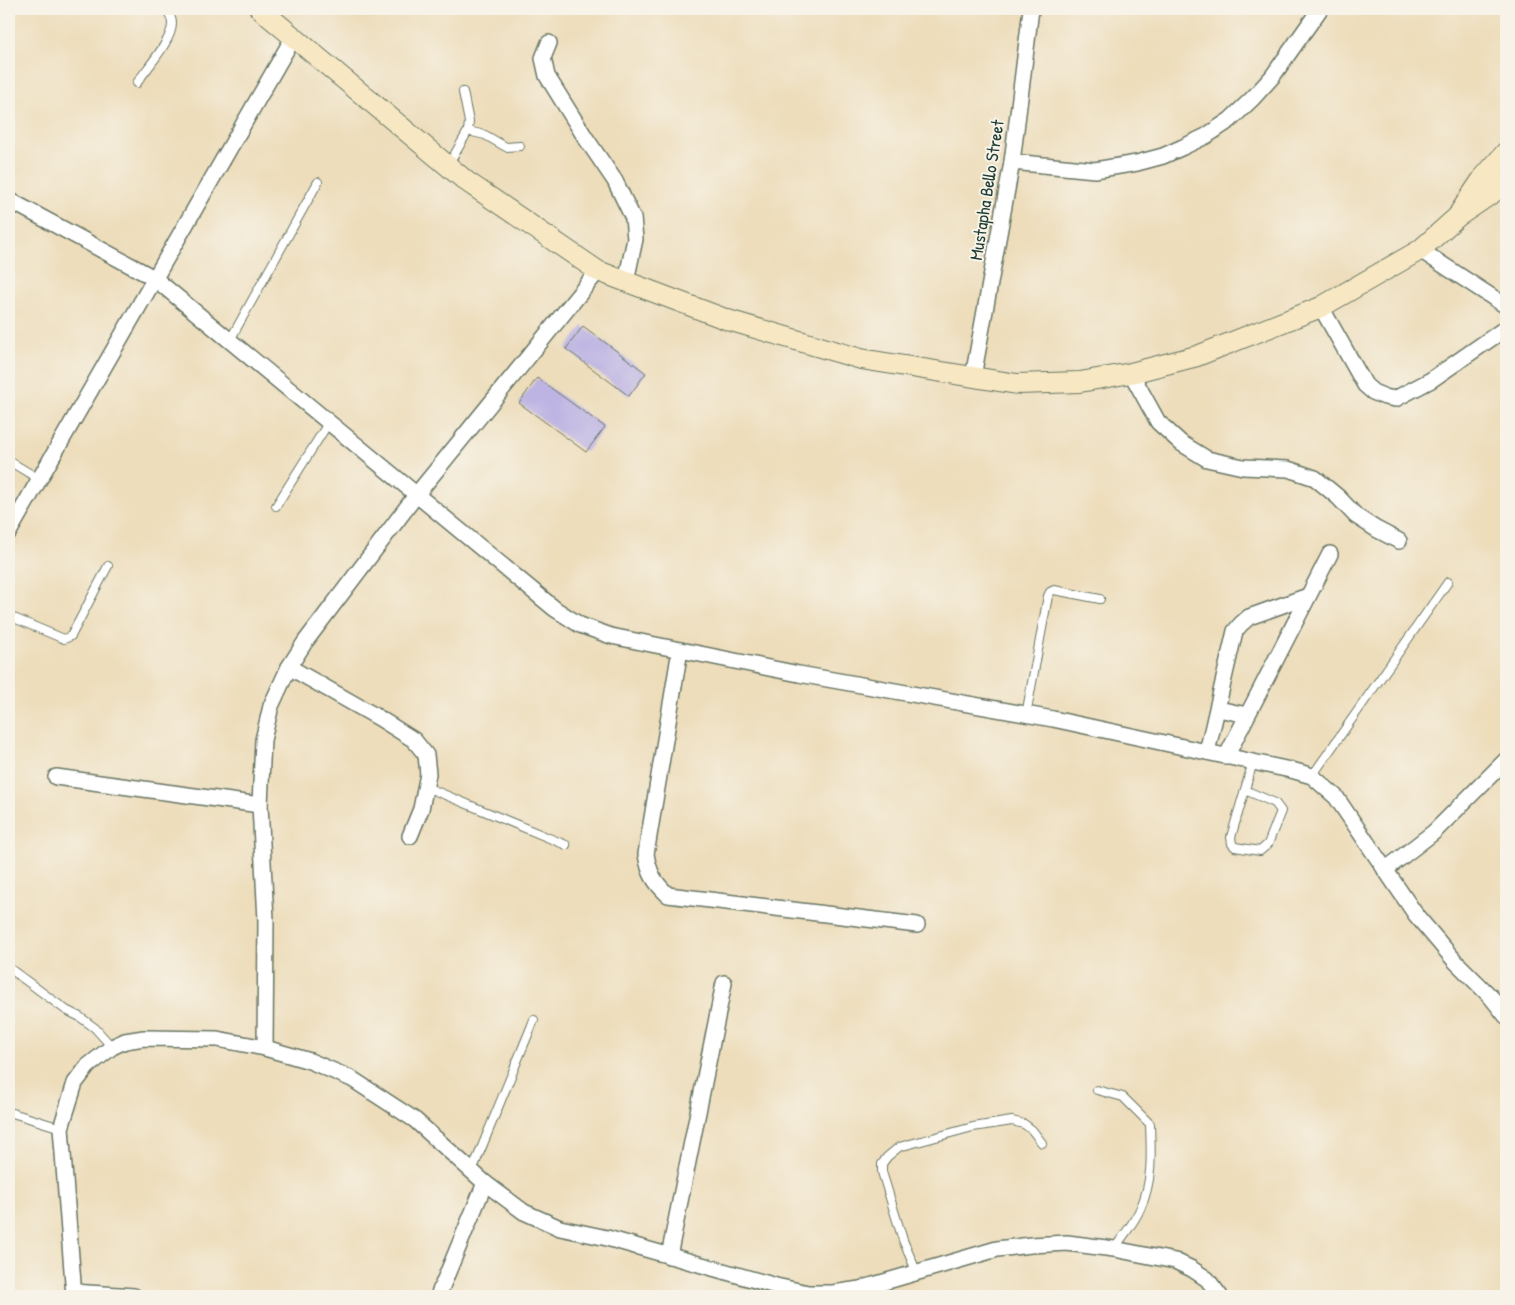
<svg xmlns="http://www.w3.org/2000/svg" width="1515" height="1305" font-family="'Patrick Hand',sans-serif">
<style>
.building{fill:#bdb4e3}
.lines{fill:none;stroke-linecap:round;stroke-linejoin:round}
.lane-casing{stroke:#677563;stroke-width:10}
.street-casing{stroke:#677563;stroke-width:18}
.secondary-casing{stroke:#677563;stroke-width:22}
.lane{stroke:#fff;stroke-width:8}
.street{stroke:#fff;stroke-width:15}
.secondary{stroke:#f7e8c3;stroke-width:20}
.labels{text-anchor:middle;stroke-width:4;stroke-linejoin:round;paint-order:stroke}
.street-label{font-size:18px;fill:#1f3d34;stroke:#f7f3e8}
</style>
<rect width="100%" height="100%" fill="#f7f3e8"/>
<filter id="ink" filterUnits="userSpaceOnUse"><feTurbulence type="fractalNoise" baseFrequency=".02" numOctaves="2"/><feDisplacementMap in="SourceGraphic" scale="10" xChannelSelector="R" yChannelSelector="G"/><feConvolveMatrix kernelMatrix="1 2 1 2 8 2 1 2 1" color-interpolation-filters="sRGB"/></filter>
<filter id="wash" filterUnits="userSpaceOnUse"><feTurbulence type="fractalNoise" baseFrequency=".0096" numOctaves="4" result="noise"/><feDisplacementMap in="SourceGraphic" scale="20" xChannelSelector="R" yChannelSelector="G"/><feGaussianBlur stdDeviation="1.12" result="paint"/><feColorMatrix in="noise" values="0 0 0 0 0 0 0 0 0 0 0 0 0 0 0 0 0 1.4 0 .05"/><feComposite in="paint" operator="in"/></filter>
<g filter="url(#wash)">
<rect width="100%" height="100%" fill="#edddbb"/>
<g id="blocks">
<g class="building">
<polygon points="583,326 646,373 629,396 566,349"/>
<polygon points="537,378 605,427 586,452 519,403"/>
</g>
</g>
</g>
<g filter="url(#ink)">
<use href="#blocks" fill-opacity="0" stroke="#677563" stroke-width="1"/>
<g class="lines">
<g class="lane-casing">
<g id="lane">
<path d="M137,83C146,69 172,41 172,24C172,18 169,13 166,9"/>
<polyline points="468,131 485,135 506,147 520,146"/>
<polyline points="449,164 468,131 469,122 463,92"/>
<polyline points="230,340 318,182"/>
<polyline points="9,461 39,479"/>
<polyline points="276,506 329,422"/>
<polyline points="9,616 64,639 71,636 108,566"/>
<polyline points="1026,715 1048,596 1050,592 1054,590 1100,599"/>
<polyline points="1312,776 1448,582"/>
<polyline points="426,787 566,845"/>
<polyline points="1245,790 1275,803 1281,811 1268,844 1260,851 1235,847 1232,844 1231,837 1253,762"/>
<polyline points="9,968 66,1010 80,1017 95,1028 112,1047"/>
<path d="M1097,1090L1123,1097L1150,1124C1151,1153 1153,1180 1141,1207C1135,1222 1123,1236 1114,1249"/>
<polyline points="9,1112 61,1128"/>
<polyline points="472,1171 534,1020"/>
<polyline points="917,1273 903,1240 882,1172 882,1164 887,1157 899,1147 973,1127 1012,1121 1024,1124 1032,1130 1042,1143"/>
</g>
</g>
<g class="street-casing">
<g id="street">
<polyline points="549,43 543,58 547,76 585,137 615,181 633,218 635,239 626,281"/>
<polyline points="1012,162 1095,170 1137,163 1163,156 1183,147 1206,136 1230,120 1253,98 1272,77 1320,9"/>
<polyline points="9,200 154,278 555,609 580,625 611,636 799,674 1053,719 1295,771 1312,776 1336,797 1416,915 1455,961 1491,997 1506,1016"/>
<polyline points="1420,250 1506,306"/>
<polyline points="1321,307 1365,385 1373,392 1385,397 1395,399 1431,380 1506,328"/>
<polyline points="1131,373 1158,422 1181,443 1207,459 1243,467 1288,469 1315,478 1338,497 1356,516 1376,529 1399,541"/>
<polyline points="973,377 1012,162 1031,9"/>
<polyline points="9,532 293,38"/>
<path d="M680,650L646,854C649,873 654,882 668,895L917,925"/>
<polyline points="289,667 379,718 414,740 426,755 428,774 421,809 410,836"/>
<polyline points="1218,709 1247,715"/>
<polyline points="1207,752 1235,631 1241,624 1249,617 1308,596"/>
<polyline points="1226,757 1330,554"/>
<polyline points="56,777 260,805"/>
<polyline points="1385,870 1434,832 1506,760"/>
<polyline points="265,1048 266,920 260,805 263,740 271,706 289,667 305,642 417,494 598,271"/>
<polyline points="669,1256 724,983"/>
<polyline points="73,1292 134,1296"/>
<polyline points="74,1296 61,1128 75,1083 88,1066 112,1047 125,1041 144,1038 217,1039 265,1048 310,1061 352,1079 415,1120 485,1183 524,1212 560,1228 607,1238 776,1286 808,1293 833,1293 860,1289 997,1249 1031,1245 1067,1243 1114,1249 1175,1261 1192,1269 1207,1279 1220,1296"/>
<polyline points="438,1296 485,1183"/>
</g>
</g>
<g class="secondary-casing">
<g id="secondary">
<polyline points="260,9 466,181 598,271 728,320 861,359 1017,384 1080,382 1131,373 1197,356 1321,307 1420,250 1457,217 1497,190 1506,180"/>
<polyline points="1460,212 1483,178 1506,152"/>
</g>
</g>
<use href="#lane" class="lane"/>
<use href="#street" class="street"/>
<use href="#secondary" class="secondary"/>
</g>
</g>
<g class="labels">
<g class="street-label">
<text transform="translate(987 190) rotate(-81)" y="6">Mustapha Bello Street</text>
</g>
</g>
<rect width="1515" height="1305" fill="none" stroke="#f7f3e8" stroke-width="30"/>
</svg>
